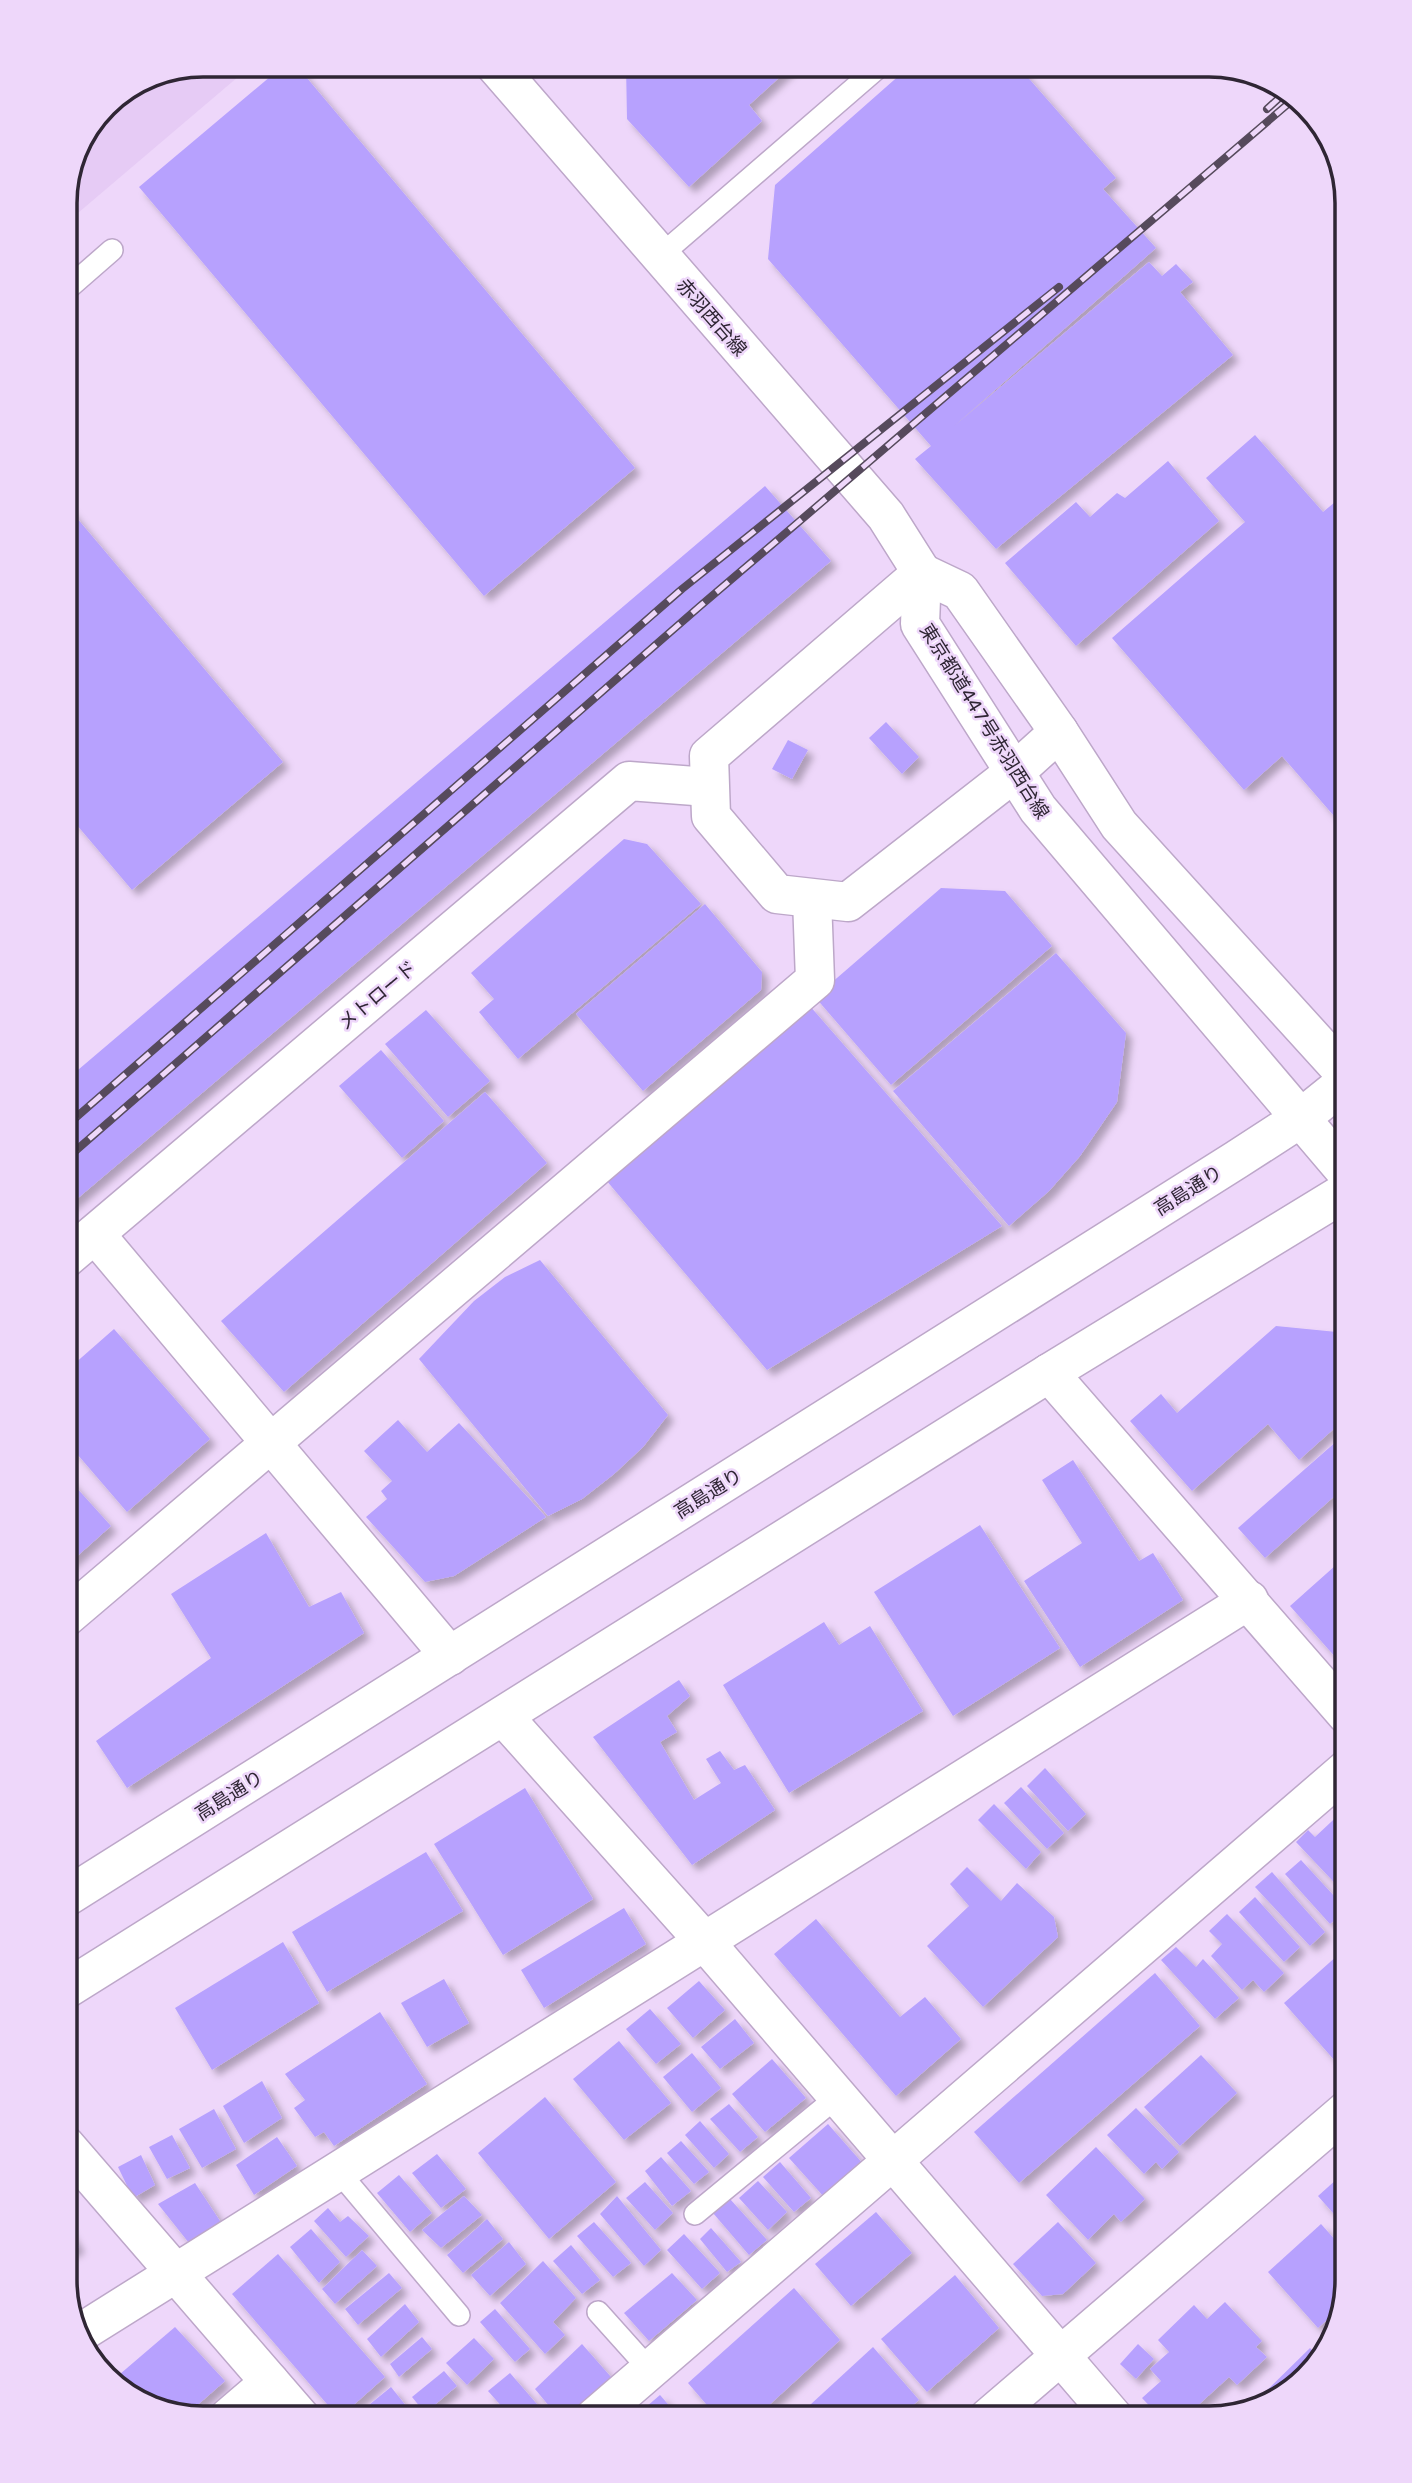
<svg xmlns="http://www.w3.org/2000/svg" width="1412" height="2483" font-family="'Varela Round','Noto Sans JP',sans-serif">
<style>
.built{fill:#e6cbf5}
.building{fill:#b7a1fe;filter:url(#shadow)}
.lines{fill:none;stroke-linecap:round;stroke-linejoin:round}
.lane-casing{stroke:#bda7c9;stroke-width:24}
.street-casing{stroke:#bda7c9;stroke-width:41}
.secondary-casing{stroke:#bda7c9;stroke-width:41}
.lane{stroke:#fff;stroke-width:21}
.street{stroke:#fff;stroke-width:38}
.secondary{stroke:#fff;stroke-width:38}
.rail-casing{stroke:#564a5c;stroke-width:8}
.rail{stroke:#eed7fa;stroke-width:5;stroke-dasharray:16;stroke-linecap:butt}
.labels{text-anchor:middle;stroke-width:5;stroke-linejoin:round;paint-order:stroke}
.street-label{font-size:19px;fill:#2f2634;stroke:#eed7fa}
.rim{fill:none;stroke:#2f2634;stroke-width:3.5}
</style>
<defs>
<filter id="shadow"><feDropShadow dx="6" dy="6" stdDeviation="3.5" flood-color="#0004"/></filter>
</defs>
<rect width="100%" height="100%" fill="#eed7fa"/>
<polygon class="built" points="203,65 252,65 65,224 65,194 79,142 105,105 150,75"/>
<g class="building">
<polygon points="284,65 296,65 635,468 484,596 139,187"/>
<polygon points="626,65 793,65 749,105 762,121 689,187 627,119"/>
<polygon points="911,65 1017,65 1116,178 1103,189 1156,248 953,427 1149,262 1162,276 1176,264 1193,282 1180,292 1233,355 996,549 915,459 931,446 768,259 775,185"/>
<polygon points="1255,435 1323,512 1347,492 1347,831 1282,756 1244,790 1112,638 1245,522 1206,478"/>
<polygon points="1168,461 1219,521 1076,646 1005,563 1076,502 1090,517 1117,493 1125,498"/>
<polygon points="765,486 831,561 65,1209 65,1081"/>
<polygon points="65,504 283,762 132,890 65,811"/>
<polygon points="886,722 919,757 902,774 869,738"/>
<polygon points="788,740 808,750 792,779 772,769"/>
<polygon points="624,839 647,844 701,904 518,1059 479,1012 494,999 471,973"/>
<polygon points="941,888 1005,891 1052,946 891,1085 815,997"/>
<polygon points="705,904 762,972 761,990 643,1091 576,1014"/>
<polygon points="1056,953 1126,1033 1117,1102 1080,1156 1049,1191 1009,1226 893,1091"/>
<polygon points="809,1005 1002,1226 767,1370 606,1180"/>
<polygon points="426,1010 490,1081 448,1117 385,1044"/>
<polygon points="381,1050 444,1121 402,1158 339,1086"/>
<polygon points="485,1092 547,1163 284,1392 221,1321"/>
<polygon points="540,1260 668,1415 643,1447 614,1474 582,1499 548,1516 419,1359 474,1301 505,1277"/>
<polygon points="1276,1326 1347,1333 1347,1417 1299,1460 1268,1424 1192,1491 1130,1421 1161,1394 1177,1413"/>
<polygon points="114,1329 210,1439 127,1512 65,1440 65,1372"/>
<polygon points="398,1420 427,1452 459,1423 546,1517 454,1576 425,1582 366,1517 387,1499 381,1491 392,1481 364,1451"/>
<polygon points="1347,1432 1347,1485 1265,1558 1238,1528"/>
<polygon points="1073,1460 1139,1561 1153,1553 1183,1600 1080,1667 1024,1581 1082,1543 1042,1480"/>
<polygon points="65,1475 111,1526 65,1567"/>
<polygon points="980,1525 1060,1648 953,1716 874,1592"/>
<polygon points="266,1533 309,1607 341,1592 364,1633 127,1788 96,1741 211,1658 171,1594"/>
<polygon points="1345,1557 1347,1559 1345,1668 1290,1606"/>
<polygon points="824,1622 839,1645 870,1626 923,1711 789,1793 723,1685"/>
<polygon points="679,1680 690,1696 667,1716 677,1732 660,1742 694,1800 721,1783 706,1759 720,1751 734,1770 745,1765 775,1810 692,1865 593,1737"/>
<polygon points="1045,1768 1086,1814 1068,1831 1027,1786"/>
<polygon points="1021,1787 1064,1833 1047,1849 1004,1803"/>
<polygon points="525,1788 593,1899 503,1955 434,1844"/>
<polygon points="994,1804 1041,1852 1026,1869 978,1820"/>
<polygon points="1347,1807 1347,1896 1296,1842 1308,1830 1315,1837"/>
<polygon points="426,1852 463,1911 327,1992 292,1932"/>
<polygon points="1301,1860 1347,1910 1330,1924 1285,1874"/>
<polygon points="967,1867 1001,1901 1017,1883 1054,1917 1058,1937 983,2007 927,1946 969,1906 950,1884"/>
<polygon points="1272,1872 1325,1932 1310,1946 1255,1887"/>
<polygon points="1255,1897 1300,1947 1284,1962 1239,1912"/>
<polygon points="624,1908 646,1944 544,2008 521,1970"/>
<polygon points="1227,1914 1284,1973 1264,1992 1253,1980 1242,1990 1211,1956 1222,1944 1209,1931"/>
<polygon points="816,1919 900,2017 925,1997 961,2039 896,2096 774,1954"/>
<polygon points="283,1942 319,2003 212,2070 175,2008"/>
<polygon points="1176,1947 1196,1967 1203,1959 1239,1998 1215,2019 1161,1960"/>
<polygon points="1347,1947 1347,2052 1336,2062 1284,2003"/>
<polygon points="1155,1973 1200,2026 1019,2183 974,2132"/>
<polygon points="444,1979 469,2023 427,2047 401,2003"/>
<polygon points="699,1981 725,2010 693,2038 667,2008"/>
<polygon points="650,2009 681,2044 656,2064 626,2029"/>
<polygon points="380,2012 427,2084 334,2146 324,2132 315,2137 294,2108 305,2100 285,2074"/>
<polygon points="735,2019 754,2043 720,2069 701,2047"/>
<polygon points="619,2041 671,2103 624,2140 573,2079"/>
<polygon points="692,2053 721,2088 692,2112 663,2077"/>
<polygon points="1201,2055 1237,2093 1180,2146 1144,2107"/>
<polygon points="772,2059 806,2098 765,2132 732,2094"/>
<polygon points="262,2081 282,2118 244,2143 223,2106"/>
<polygon points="545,2097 616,2182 549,2239 478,2153"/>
<polygon points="729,2104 758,2137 740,2152 710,2119"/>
<polygon points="1136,2108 1179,2152 1162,2169 1156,2162 1144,2174 1107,2135"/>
<polygon points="214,2109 236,2149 202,2168 179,2129"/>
<polygon points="700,2121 729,2154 714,2168 685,2135"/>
<polygon points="828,2124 864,2165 825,2198 789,2158"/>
<polygon points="172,2135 190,2168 167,2179 149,2147"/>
<polygon points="277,2137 297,2166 254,2195 236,2165"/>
<polygon points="681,2141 709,2172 694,2184 667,2153"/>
<polygon points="1096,2147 1145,2199 1121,2222 1114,2214 1088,2240 1046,2195"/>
<polygon points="437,2154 466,2189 441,2208 412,2173"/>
<polygon points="141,2155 155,2185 133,2198 118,2167"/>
<polygon points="661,2157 691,2191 672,2206 645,2171"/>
<polygon points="780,2162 811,2198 794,2212 763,2177"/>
<polygon points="1347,2170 1347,2229 1318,2196"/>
<polygon points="399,2175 432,2213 410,2232 377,2193"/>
<polygon points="758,2181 787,2212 768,2230 739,2198"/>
<polygon points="645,2182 673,2213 655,2230 626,2198"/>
<polygon points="195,2183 222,2224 189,2243 158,2204"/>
<polygon points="464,2196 482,2215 441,2248 422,2230"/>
<polygon points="617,2196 661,2250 644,2266 600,2214"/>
<polygon points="730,2199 767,2240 749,2255 713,2213"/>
<polygon points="328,2208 340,2222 348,2216 369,2236 346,2257 314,2221"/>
<polygon points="876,2212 912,2253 851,2306 815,2264"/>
<polygon points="487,2219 503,2239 463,2273 447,2255"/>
<polygon points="594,2222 631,2263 613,2277 577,2236"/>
<polygon points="1058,2222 1096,2263 1063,2294 1042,2296 1013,2264"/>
<polygon points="65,2224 79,2247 65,2255"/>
<polygon points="1321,2224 1347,2253 1347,2281 1339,2309 1318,2328 1268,2272"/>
<polygon points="711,2228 741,2262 727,2272 700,2239"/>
<polygon points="311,2229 340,2262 319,2283 290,2247"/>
<polygon points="684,2234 720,2273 702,2289 667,2250"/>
<polygon points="509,2242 526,2264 490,2296 471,2275"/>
<polygon points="571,2245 600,2280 582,2294 553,2261"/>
<polygon points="362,2250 377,2266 335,2304 322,2289"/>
<polygon points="278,2254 385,2377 339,2418 232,2294"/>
<polygon points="543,2261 576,2298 553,2322 565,2335 545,2354 500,2303"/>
<polygon points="389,2273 402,2288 358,2325 345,2309"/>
<polygon points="672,2273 697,2300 649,2341 624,2313"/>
<polygon points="955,2275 999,2328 927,2392 881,2339"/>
<polygon points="794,2288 840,2340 755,2418 718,2418 688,2383"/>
<polygon points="1225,2302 1262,2341 1256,2347 1267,2357 1237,2385 1229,2377 1184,2418 1161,2418 1142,2398 1161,2381 1150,2369 1169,2352 1158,2340 1194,2305 1207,2319"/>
<polygon points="405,2304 419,2322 381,2357 367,2339"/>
<polygon points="495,2309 530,2349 515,2362 480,2322"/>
<polygon points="175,2327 225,2381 186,2415 126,2395 113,2380"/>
<polygon points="422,2337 432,2349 399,2377 390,2364"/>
<polygon points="474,2338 494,2359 467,2385 446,2363"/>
<polygon points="582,2344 611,2377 567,2418 559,2418 535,2389"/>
<polygon points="1138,2344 1154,2359 1136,2379 1120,2364"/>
<polygon points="873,2347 919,2400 898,2418 799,2418 798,2416"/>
<polygon points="1310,2348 1321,2359 1270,2404 1248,2409"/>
<polygon points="444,2371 457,2386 425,2413 412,2397"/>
<polygon points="510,2373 549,2418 512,2418 488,2391"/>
<polygon points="391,2387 407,2407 395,2418 353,2418"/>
<polygon points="660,2395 680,2418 633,2418"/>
</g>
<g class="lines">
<g class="lane-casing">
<g id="lane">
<polyline points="660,256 881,65"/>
<polyline points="65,291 112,250"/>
<polyline points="338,2171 459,2315"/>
<polyline points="695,2214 837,2097"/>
<polyline points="598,2312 650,2370"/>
</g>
</g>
<g class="street-casing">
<g id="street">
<polyline points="922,573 709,756 711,816 777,894 848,902 1016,771 1059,732"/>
<polyline points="95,1234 450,1656"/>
<polyline points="65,1259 629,781 708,787"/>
<polyline points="1049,1373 1347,1715"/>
<polyline points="65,1618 815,980 812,899"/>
<polyline points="503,1716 705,1942 1114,2418"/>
<polyline points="65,2145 301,2418"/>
<polyline points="77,2335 1249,1600"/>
<polyline points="228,2418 270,2382"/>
<polyline points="594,2418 1347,1769"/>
</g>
</g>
<g class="secondary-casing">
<g id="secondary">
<polyline points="495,65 886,516 922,573"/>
<polyline points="922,573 920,624 1038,809 1347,1173"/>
<polyline points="922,573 960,591 1059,732 1119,825 1347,1076"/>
<polyline points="65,1898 1236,1160 1301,1118 1347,1081"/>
<polyline points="65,1990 1049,1373 1347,1191"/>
<polyline points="988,2418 1347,2110"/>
</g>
</g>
<use href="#lane" class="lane"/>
<use href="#street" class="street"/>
<use href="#secondary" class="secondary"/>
<g class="rail-casing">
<g id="rail">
<polyline points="1267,109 1288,90"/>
<polyline points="65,1127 682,589 1059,287"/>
<polyline points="65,1160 699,607 1295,98"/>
</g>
</g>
<use href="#rail" class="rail"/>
</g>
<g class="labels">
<g class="street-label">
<text transform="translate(712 317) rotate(49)" y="7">赤羽西台線</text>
<text transform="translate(985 721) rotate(58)" y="7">東京都道447号赤羽西台線</text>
<text transform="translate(377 995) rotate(-40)" y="7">メトロード</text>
<text transform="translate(1188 1190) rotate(-32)" y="7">高島通り</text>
<text transform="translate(708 1493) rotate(-32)" y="7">高島通り</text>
<text transform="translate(229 1795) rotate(-32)" y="7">高島通り</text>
</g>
</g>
<path d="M0 0H1412V2483H0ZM203 77H1209A126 126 0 0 1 1335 203V2280A126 126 0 0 1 1209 2406H203A126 126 0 0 1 77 2280V203A126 126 0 0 1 203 77Z" fill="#eed7fa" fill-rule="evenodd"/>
<path class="rim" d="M203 77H1209A126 126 0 0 1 1335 203V2280A126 126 0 0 1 1209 2406H203A126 126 0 0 1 77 2280V203A126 126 0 0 1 203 77Z"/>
</svg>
